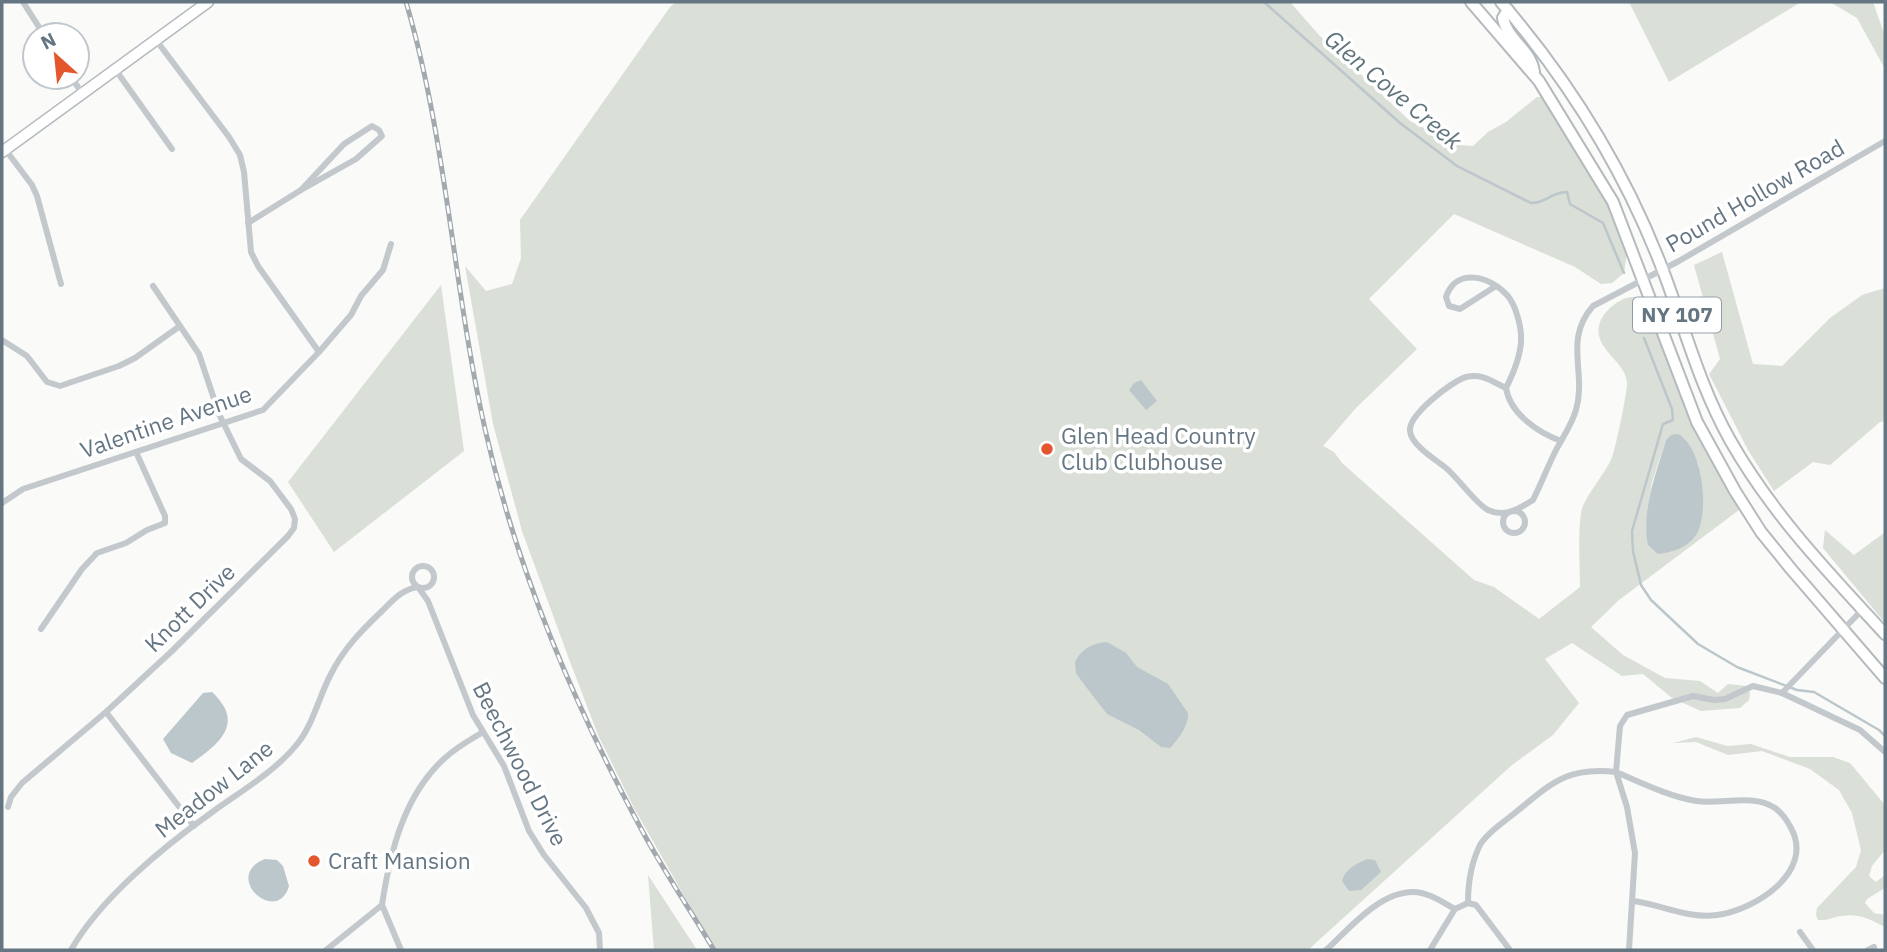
<svg xmlns="http://www.w3.org/2000/svg" width="1887" height="952" font-family="'IBM Plex Sans',sans-serif">
<style>
.green{fill:#dadfd7;fill-rule:evenodd}
.water{fill:#bbc7cb}
.lines{fill:none;stroke-linecap:round;stroke-linejoin:round}
.stream{stroke:#bbc7cb;stroke-width:2.5}
.secondary-casing{stroke:#b3babf;stroke-width:13}
.primary-casing{stroke:#b5babe;stroke-width:14}
.street{stroke:#c3c8cc;stroke-width:6}
.secondary{stroke:#fff;stroke-width:10}
.primary{stroke:#fff;stroke-width:10}
.rail-casing{stroke:#a2aab0;stroke-width:5}
.rail{stroke:#fff;stroke-width:2.5;stroke-dasharray:8;stroke-linecap:butt}
.poi-dot{fill:#e4572e;stroke:#fff;stroke-width:2.5}
.labels{text-anchor:middle;stroke-width:7;stroke-linejoin:round;paint-order:stroke}
.shield{fill:#fff;stroke:#939fa8;stroke-width:2}
.shield-label{font-size:21px;font-weight:bold;fill:#657683}
.street-label{font-size:23px;fill:#657683;stroke:#fff}
.poi-label{font-size:23px;fill:#657683;stroke:#fff;text-anchor:start}
.water-label{font-size:24px;font-style:italic;fill:#60757c;stroke:#fff}
</style>
<rect width="100%" height="100%" fill="#fafaf8"/>
<g class="green">
<path d="M676,2H1290L1319,35L1410,121L1459,145L1473,146L1488,132L1506,122L1537,97H1544L1610,204L1627,253L1624,273L1612,283L1601,284L1575,267L1454,214L1369,299L1417,349L1356,408L1323,446L1334,452L1342,463L1474,580L1494,587L1539,619L1580,587C1580,570 1577,519 1583,506C1590,490 1603,476 1611,460C1615,452 1628,390 1627,382C1625,361 1594,349 1599,326C1602,309 1628,290 1644,299C1647,301 1650,304 1652,306L1697,422L1743,507L1619,600L1591,627L1623,655L1665,678L1700,681L1718,693L1728,684L1746,686L1750,693L1749,700L1740,708L1701,711L1672,698L1643,674L1622,676L1572,643L1545,659L1579,703L1553,735L1512,765L1308,950H715L634,808L598,735L569,659L522,531L493,424L465,266L486,291L512,284L521,258L520,220L670,7ZM1684,438L1699,466L1647,511L1652,482L1666,440Z"/>
<polygon points="1629,2 1801,2 1669,82"/>
<polygon points="1830,2 1873,2 1885,36 1885,69 1857,18"/>
<polygon points="1722,252 1753,364 1782,366 1830,318 1862,295 1885,288 1885,421 1880,422 1830,465 1813,462 1774,491 1748,450 1709,374 1720,359 1694,265"/>
<polygon points="441,285 464,451 334,552 288,482"/>
<polygon points="1885,527 1885,623 1823,548 1825,530 1854,555 1884,533"/>
<path d="M1696,737L1727,746L1751,744L1790,757H1833L1850,763L1885,805V850L1872,866L1869,876L1876,882L1885,875V888L1867,899L1865,903L1874,913L1885,915V927C1870,919 1859,913 1841,916C1833,917 1827,921 1818,920L1816,915L1817,908L1856,867L1861,850L1852,813L1839,790L1810,769L1762,751L1728,755L1696,742L1673,743Z"/>
<polygon points="648,875 697,950 654,950"/>
</g>
<g class="water">
<polygon points="1141,380 1157,401 1146,410 1129,390 1134,383"/>
<path d="M1678,434C1703,447 1710,513 1696,535C1687,548 1673,552 1658,554L1648,545C1641,510 1656,474 1666,440L1671,435Z"/>
<path d="M1107,642L1126,653L1137,667L1168,684L1188,713C1189,725 1178,740 1170,748L1161,747L1139,730L1107,714L1080,679L1076,673L1075,662C1081,649 1093,643 1107,642Z"/>
<path d="M212,692C245,723 220,743 192,763L171,753L163,739L203,693Z"/>
<path d="M265,859L277,860L283,866L289,886C277,927 221,876 265,859Z"/>
<path d="M1368,859L1375,860L1381,872L1361,890L1349,891L1342,881C1345,869 1357,863 1368,859Z"/>
</g>
<g class="lines">
<g class="stream">
<path d="M1264,2L1400,123L1457,166L1531,203C1548,203 1548,193 1567,192L1570,204L1603,223L1624,273"/>
<polyline points="1644,338 1672,409 1673,420 1663,424 1632,531 1633,551 1641,585 1651,600 1698,644 1737,667 1797,690 1814,692 1879,730 1885,736"/>
</g>
<g class="secondary-casing">
<polyline id="secondary" points="2,152 208,2"/>
</g>
<g class="primary-casing">
<g id="primary">
<polyline points="1471,2 1539,81 1613,202 1697,422 1735,491 1761,532 1791,569 1885,678"/>
<path d="M1501,2C1570,82 1624,169 1662,268C1684,325 1699,385 1730,440C1772,514 1828,572 1885,634"/>
<path d="M1508,10L1503,18C1507,40 1531,49 1534,72"/>
</g>
</g>
<g class="street">
<polyline points="23,2 44,35"/>
<polyline points="156,40 229,137 240,155 244,172 251,252 258,266 319,352"/>
<polyline points="115,69 172,149"/>
<polyline points="71,77 82,93"/>
<polygon points="372,126 379,130 382,136 356,159 301,190 344,144"/>
<polyline points="5,149 32,185 37,196 61,284"/>
<polyline points="248,223 301,190"/>
<path d="M1496,286L1460,309L1449,306L1446,297C1456,267 1490,276 1507,295C1516,305 1522,328 1521,342C1520,358 1513,374 1506,388"/>
<polyline points="2,340 27,356 47,382 60,386 119,366 135,358 180,326"/>
<path d="M1561,441C1539,433 1510,414 1506,388C1493,382 1482,373 1466,377C1452,381 1408,415 1410,431C1411,445 1436,460 1446,468C1458,478 1476,504 1488,510C1504,518 1519,509 1533,500C1541,484 1548,466 1556,450C1563,437 1572,424 1576,410C1587,372 1563,340 1593,306L1679,261L1885,141"/>
<polyline points="2,503 23,489 263,410 319,352 351,315 361,296 383,270 391,244"/>
<circle cx="1514" cy="522" r="11"/>
<circle cx="423" cy="577" r="11"/>
<polyline points="41,629 82,569 97,553 126,543 147,530 165,523 165,516 136,452"/>
<polyline points="1782,693 1863,609"/>
<polyline points="106,712 194,826"/>
<path d="M1616,772C1642,783 1668,796 1696,801C1721,805 1752,793 1775,808C1782,813 1787,820 1791,828C1815,872 1755,910 1717,915C1688,919 1662,905 1634,901"/>
<polyline points="1616,772 1627,807 1635,853 1629,950"/>
<polyline points="8,807 11,797 22,783 106,712 172,651 288,536 294,528 295,519 291,509 270,481 241,459 219,414 199,354 153,286"/>
<path d="M1468,903C1468,883 1471,863 1480,845C1487,833 1501,824 1511,816C1549,786 1564,766 1616,772L1620,726L1627,715L1693,696L1714,700L1725,699L1753,686L1782,693L1860,730L1885,752"/>
<polyline points="1468,903 1476,905 1510,950"/>
<polyline points="382,905 401,950"/>
<polyline points="1800,932 1813,950"/>
<path d="M71,950C100,899 163,847 211,813C241,791 275,772 298,743C313,724 319,697 330,676C343,649 362,630 383,610C394,599 403,589 418,587L428,601L473,715L504,766L529,831L544,855L586,908L599,933L600,950"/>
<path d="M326,950L382,905C390,852 404,794 446,757C457,747 470,740 483,732"/>
<path d="M1326,950C1349,929 1379,892 1413,892C1428,892 1442,902 1455,909"/>
<polyline points="1430,950 1455,909 1468,903"/>
<polyline points="1868,950 1874,947"/>
</g>
<use href="#secondary" class="secondary"/>
<use href="#primary" class="primary"/>
<g class="rail-casing">
<path id="rail" d="M406,2C447,141 453,287 485,429C516,567 571,698 638,823C661,867 689,908 714,950"/>
</g>
<use href="#rail" class="rail"/>
</g>
<g class="poi-dot">
<circle cx="1047" cy="449" r="7"/>
<circle cx="314" cy="861" r="7"/>
</g>
<g class="labels">
<rect class="shield" x="1633" y="297.5" width="88" height="35" rx="5"/>
<g class="shield-label">
<text x="1677" y="322">NY 107</text>
</g>
<g class="street-label">
<text transform="translate(1755 196) rotate(-30)" y="8">Pound Hollow Road</text>
<text transform="translate(166 422) rotate(-19)" y="8">Valentine Avenue</text>
<text transform="translate(190 608) rotate(-44)" y="8">Knott Drive</text>
<text transform="translate(520 764) rotate(63)" y="8">Beechwood Drive</text>
<text transform="translate(214 789) rotate(-38)" y="8">Meadow Lane</text>
</g>
<g class="poi-label">
<text x="1061" y="444">Glen Head Country<tspan x="1061" dy="26">Club Clubhouse</tspan></text>
<text x="328" y="869">Craft Mansion</text>
</g>
<g class="water-label">
<text transform="translate(1393 90) rotate(40)" y="8">Glen Cove Creek</text>
</g>
</g>
<rect width="1887" height="952" fill="none" stroke="#657683" stroke-width="7"/>
<g transform="translate(56 56) rotate(333)"><circle r="33" fill="#ffffff" stroke="#c1c8cd" stroke-width="2"/>
<path d="M0-5L12 26L0 18L-12 26Z" fill="#e4572e"/>
<text y="-10" font-size="19" font-weight="bold" text-anchor="middle" fill="#657683">N</text>
</g>
</svg>
